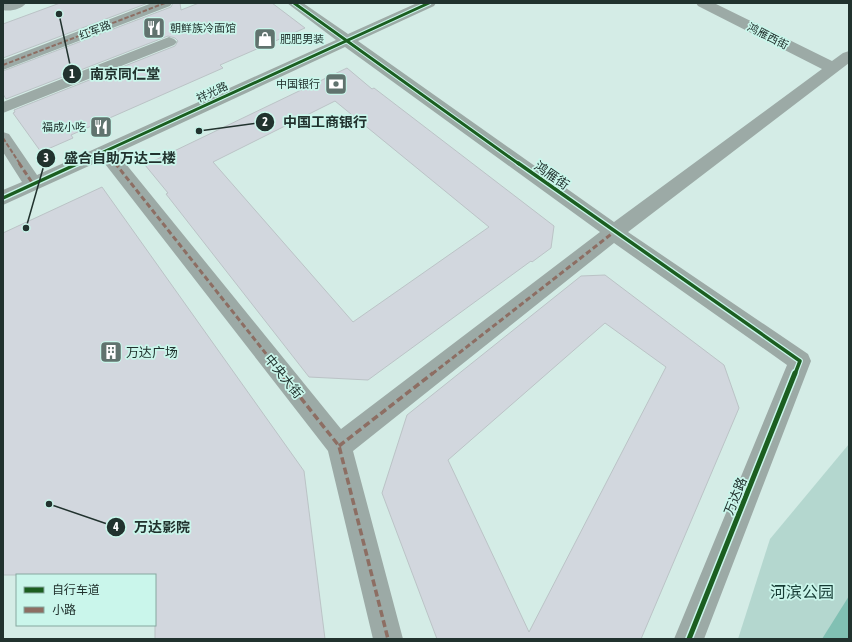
<svg xmlns="http://www.w3.org/2000/svg" width="852" height="642" font-family="'Asap Condensed','Noto Sans SC',sans-serif">
<style>
.green{fill:#b4d7cf}
.water{fill:#81c0b3}
.building{fill:#d2d7de;stroke:#bbc3c6;fill-rule:evenodd}
.lines{fill:none;stroke-linecap:round;stroke-linejoin:round}
.minor{fill:#9caaa6;fill-rule:evenodd}
.quiet-far2{stroke:#8d6e63;stroke-width:2;stroke-dasharray:4.5 2;stroke-linecap:butt}
.quiet-far1{stroke:#8d6e63;stroke-width:3;stroke-dasharray:5.5 3;stroke-linecap:butt}
.quiet{stroke:#8d6e63;stroke-width:3.5;stroke-dasharray:7 3.5;stroke-linecap:butt}
.cycleway-far2-casing{stroke:#caf6eb;stroke-width:5}
.cycleway-far1-casing{stroke:#caf6eb;stroke-width:6}
.cycleway-casing{stroke:#caf6eb;stroke-width:8}
.cycleway-far2{stroke:#1b5e20;stroke-width:3}
.cycleway-far1{stroke:#1b5e20;stroke-width:3.5}
.cycleway{stroke:#1b5e20;stroke-width:5}
.labels{text-anchor:middle;stroke-width:3.5;stroke-linejoin:round;paint-order:stroke}
.far-poi-label{font-size:11px;fill:#21322e;stroke:#caf6eb;text-anchor:start}
.far-street-label{font-size:11px;fill:#21322e;stroke:#caf6eb}
.street-label{font-size:13px;fill:#21322e;stroke:#caf6eb}
.poi-label{font-size:13px;fill:#21322e;stroke:#caf6eb;text-anchor:start}
.near-park-label{font-size:16px;fill:#153b34;stroke:#caf6eb}
.leader{fill:none;stroke:#21322e;stroke-width:1.5}
.callout-dot{fill:#21322e;stroke:#caf6eb;stroke-width:1.5}
.mark-label{font-size:12px;text-anchor:middle;font-weight:bold;fill:#fff}
.callout-label{font-size:14px;text-anchor:middle;font-weight:bold;fill:#21322e;stroke:#caf6eb;stroke-width:3.5;stroke-linejoin:round;paint-order:stroke}
</style>
<rect width="100%" height="100%" fill="#d4ece6"/>
<polygon class="green" points="849,444 849,639 738,639 770,539"/>
<polygon class="water" points="849,596 849,639 822,639"/>
<g class="building">
<polygon points="60,3 148,3 3,58 3,24"/>
<polygon points="173,3 180,3 181,10 199,3 272,3 305,28 220,65 223,68 71,135 73,138 41,152 13,113 15,112 14,110 175,46 178,41 175,38 168,36 6,99 3,94 3,71 171,7"/>
<path d="M347,68L372,89L374,88L554,226L551,248L532,262L531,261L368,380L309,377L166,194L168,193L145,165ZM335,101L489,227L353,322L213,162Z"/>
<polygon points="102,187 304,471 325,639 155,639 155,575 3,575 3,233"/>
<path d="M605,275L724,365L739,408L641,639H437L382,493L407,415L581,276ZM605,323L666,367L529,632L448,460Z"/>
</g>
<g class="lines">
<g class="minor">
<path d="M6,3H26C22,9 10,12 3,10V4Z"/>
<polygon points="152,3 172,3 170,6 3,70 3,60"/>
<path d="M287,3H303L348,34L417,3H436L434,6L358,41L614,222L822,69L698,6L696,3H714L832,61L843,53L849,51V63L628,232L808,354L811,361L704,639H674L787,365L614,243L353,451L403,639H373L328,451L102,160L3,205V190L22,182L3,152V132L9,134L37,175L336,40ZM345,47L600,232L341,429L117,153Z"/>
<polygon points="169,37 174,39 177,42 174,45 3,113 3,102"/>
</g>
<g class="quiet-far2">
<polyline points="3,65 165,3"/>
<polyline points="3,138 20,164"/>
<polyline points="105,151 116,164"/>
</g>
<g class="quiet-far1">
<polyline points="19,163 33,184"/>
<polyline points="115,163 282,374"/>
<polyline points="432,374 614,232"/>
</g>
<g class="quiet">
<polyline points="281,373 339,446 388,639"/>
<polyline points="339,446 433,373"/>
</g>
<g class="cycleway-far2-casing">
<g id="cycleway-far2">
<polyline points="294,3 519,164"/>
<polyline points="77,164 429,3"/>
</g>
</g>
<g class="cycleway-far1-casing">
<g id="cycleway-far1">
<polyline points="518,163 800,361 795,374"/>
<polyline points="3,198 79,163"/>
</g>
</g>
<g class="cycleway-casing">
<polyline id="cycleway" points="689,639 795,373"/>
</g>
<use href="#cycleway-far2" class="cycleway-far2"/>
<use href="#cycleway-far1" class="cycleway-far1"/>
<use href="#cycleway" class="cycleway"/>
</g>
<defs>
<g id="restaurant-square" transform="scale(1.15)"><rect x="-9" y="-9" width="18" height="18" rx="4" fill="#60736e" stroke="#caf6eb"/><path d="M-5-6h1v4h1v-4h1v4h1v-4h1v5L-1.5 .5V6h-2V.5L-5-1ZM5-6V6H3V1.5H1.5Q1.5-4 5-6Z" fill="#fff"/></g>
<g id="shop-square" transform="scale(1.15)"><rect x="-9" y="-9" width="18" height="18" rx="4" fill="#60736e" stroke="#caf6eb"/><path d="M-5-2.5h2.3a2.7 3.5 0 0 1 5.4 0H5L5.5 6h-11ZM-1.5-2.5h3a1.5 2.3 0 0 0-3 0Z" fill="#fff"/></g>
<g id="bank-square" transform="scale(1.15)"><rect x="-9" y="-9" width="18" height="18" rx="4" fill="#60736e" stroke="#caf6eb"/><path d="M-6-4H6V4H-6ZM0-2.3a2.3 2.3 0 1 0 0 4.6a2.3 2.3 0 1 0 0-4.6Z" fill="#fff"/></g>
<g id="building-square" transform="scale(1.15)"><rect x="-9" y="-9" width="18" height="18" rx="4" fill="#60736e" stroke="#caf6eb"/><path d="M-4-6H4V6H1V3H-1V6H-4ZM-2.5-4.3h1.7v1.8h-1.7ZM.8-4.3h1.7v1.8H.8ZM-2.5-1h1.7V.8h-1.7ZM.8-1h1.7V.8H.8Z" fill="#fff"/></g>
</defs>
<g fill-rule="evenodd">
<use href="#restaurant-square" x="154" y="28"/>
<use href="#shop-square" x="265" y="39"/>
<use href="#bank-square" x="336" y="84"/>
<use href="#restaurant-square" x="101" y="127"/>
<use href="#building-square" x="111" y="352"/>
</g>
<g class="labels">
<g class="far-poi-label">
<text x="170" y="32">朝鲜族冷面馆</text>
<text x="280" y="43">肥肥男装</text>
<text x="320" y="88" text-anchor="end">中国银行</text>
<text x="86" y="131" text-anchor="end">福成小吃</text>
</g>
<g class="far-street-label">
<text transform="translate(95 30) rotate(-21)" y="4">红军路</text>
<text transform="translate(768 36) rotate(27)" y="4">鸿雁西街</text>
<text transform="translate(212 92) rotate(-25)" y="4">祥光路</text>
</g>
<g class="street-label">
<text transform="translate(552 175) rotate(35)" y="5">鸿雁街</text>
<text transform="translate(284 376) rotate(51)" y="5">中央大街</text>
<text transform="translate(735 496) rotate(-68)" y="5">万达路</text>
</g>
<g class="poi-label">
<text x="126" y="357">万达广场</text>
</g>
<g class="near-park-label">
<text x="802" y="598">河滨公园</text>
</g>
</g>
<path class="leader" d="M59 14L72 74M199 131L265 122M26 228L46 158M49 504L116 527"/>
<g class="callout-dot">
<circle cx="59" cy="14" r="4"/>
<circle cx="199" cy="131" r="4"/>
<circle cx="26" cy="228" r="4"/>
<circle cx="49" cy="504" r="4"/>
<circle cx="72" cy="74" r="10"/>
<circle cx="265" cy="122" r="10"/>
<circle cx="46" cy="158" r="10"/>
<circle cx="116" cy="527" r="10"/>
</g>
<g class="mark-label">
<text x="72" y="78">1</text>
<text x="265" y="126">2</text>
<text x="46" y="162">3</text>
<text x="116" y="531">4</text>
</g>
<g class="callout-label">
<text x="125" y="79">南京同仁堂</text>
<text x="325" y="127">中国工商银行</text>
<text x="120" y="163">盛合自助万达二楼</text>
<text x="162" y="532">万达影院</text>
</g>
<rect width="852" height="642" fill="none" stroke="#21322e" stroke-width="8"/>
<rect x="16" y="574" width="140" height="52" fill="#caf6eb" stroke="#86a89f"/>
<rect x="24" y="587" width="20" height="6" fill="#1b5e20" stroke="#86a89f"/>
<text x="52" y="594" font-size="12" fill="#21322e">自行车道</text>
<rect x="24" y="607" width="20" height="6" fill="#8d6e63" stroke="#86a89f"/>
<text x="52" y="614" font-size="12" fill="#21322e">小路</text>
</svg>
